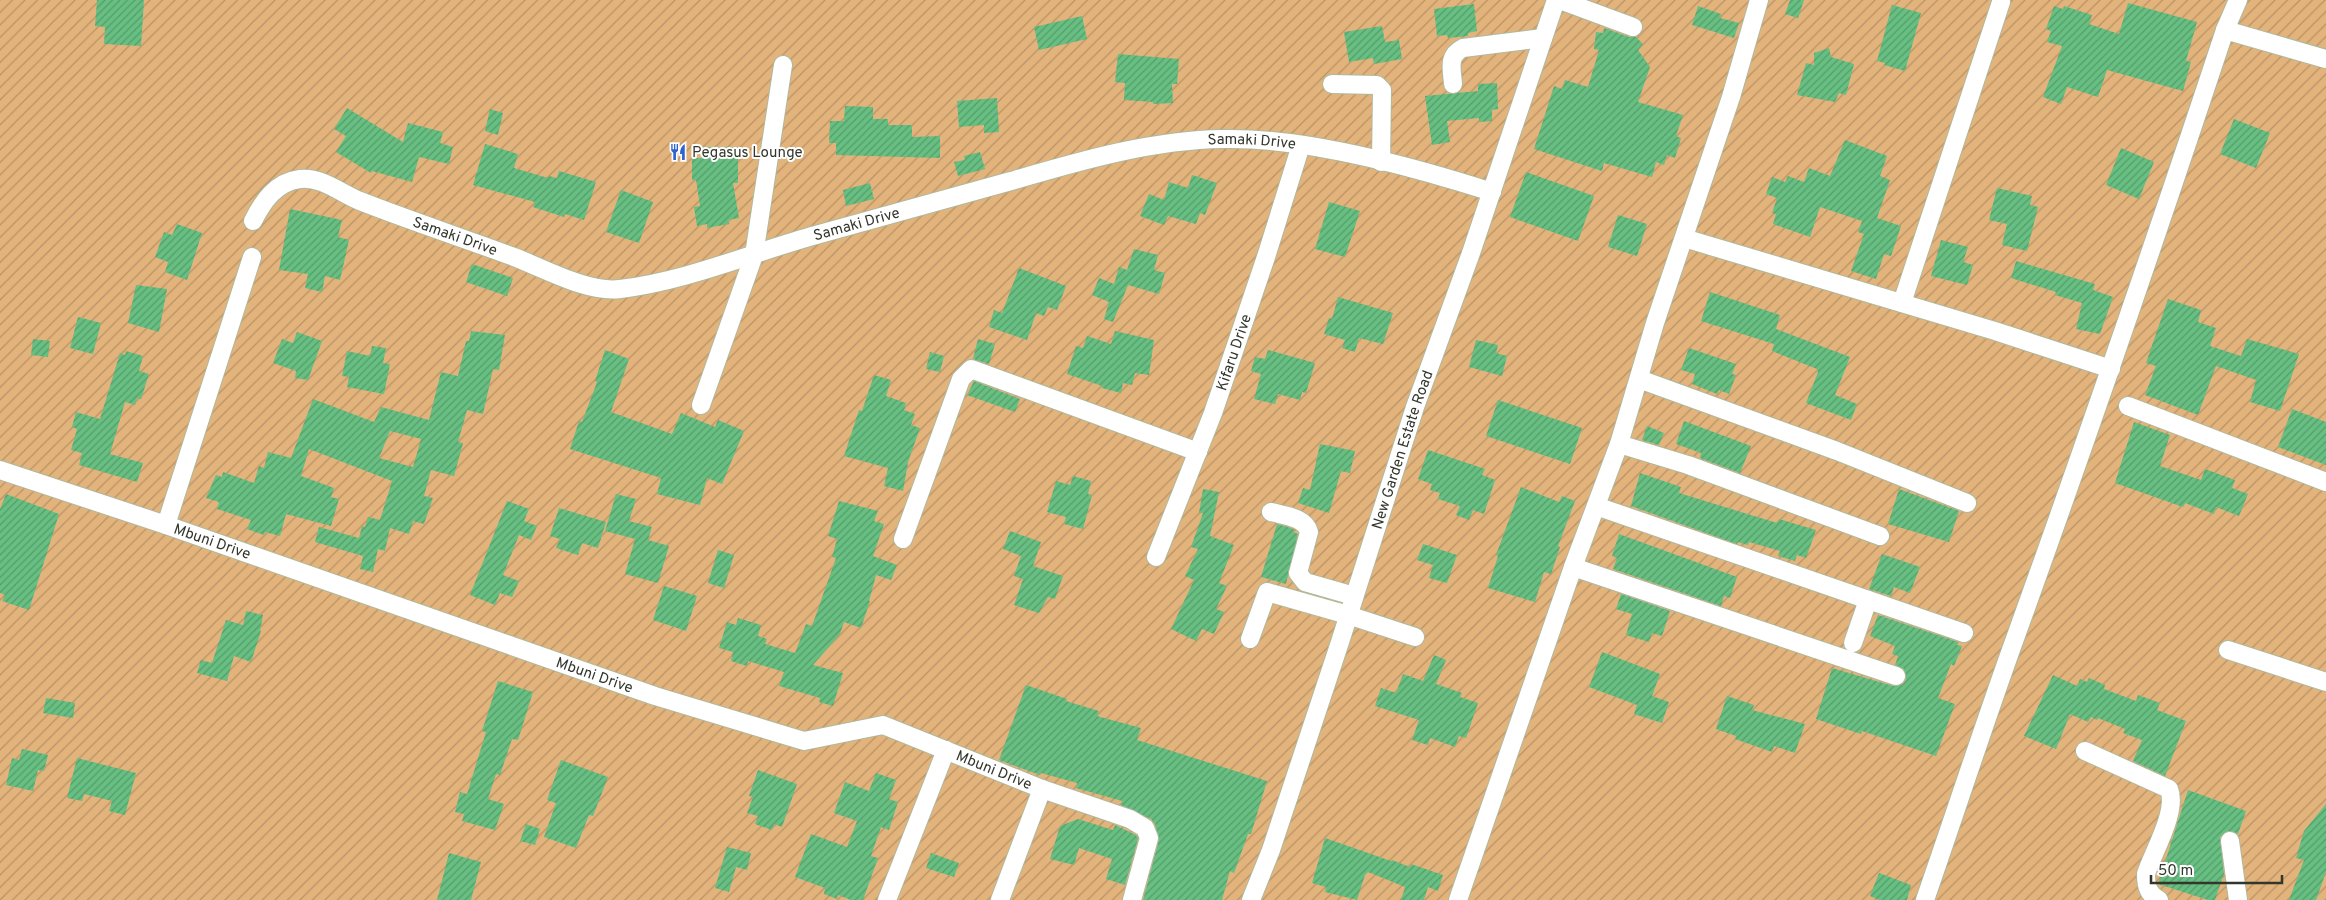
<svg xmlns="http://www.w3.org/2000/svg" width="2326" height="900" font-family="Overpass,sans-serif">
<style>
.garden{fill:url(#garden-furrows)}
.building{fill:url(#building-hatch);fill-rule:evenodd}
.lines{fill:none;stroke-linecap:round;stroke-linejoin:round}
.minor-casing{stroke:#aeb99d;stroke-width:20}
.minor{stroke:#fff;stroke-width:18}
.labels{text-anchor:middle;stroke-width:4;stroke-linejoin:round;paint-order:stroke}
.street-label{font-size:15px;fill:#32362b;stroke:#fff}
.poi-label{font-size:15px;fill:#32362b;stroke:#fff;text-anchor:start}
</style>
<defs>
<pattern id="garden-furrows" width="10" height="10" patternUnits="userSpaceOnUse" patternTransform="scale(1.25)"><rect width="10" height="10" fill="#e3b37c"/><path d="M-1 1l2-2M0 10L10 0M9 11l2-2" fill="none" stroke="#b99266"/></pattern>
<pattern id="building-hatch" width="6" height="6" patternUnits="userSpaceOnUse" patternTransform="scale(1.25)"><rect width="6" height="6" fill="#67bf82"/><path d="M-1 1l2-2M0 6l6-6M5 7l2-2" fill="none" stroke="#559c6b"/></pattern>
</defs>
<rect width="100%" height="100%" fill="#e2edcf"/>
<rect class="garden" x="0" y="0" width="2326" height="900"/>
<g class="building">
<polygon points="97,0 144,0 141,46 104,44 105,27 95,26"/>
<polygon points="1790,0 1804,0 1798,18 1785,14"/>
<polygon points="2128,3 2197,22 2186,61 2191,62 2183,91 2107,70 2098,97 2067,87 2061,104 2043,97 2062,46 2047,42 2051,31 2046,29 2054,6 2063,9 2064,6 2092,15 2089,24 2119,34"/>
<polygon points="1474,4 1477,31 1468,33 1468,36 1448,38 1447,35 1437,36 1434,9"/>
<polygon points="1892,5 1921,13 1905,71 1884,65 1885,63 1877,61"/>
<polygon points="1698,6 1721,14 1720,18 1739,23 1734,38 1692,25"/>
<polygon points="1082,16 1087,39 1039,50 1034,27"/>
<polygon points="1382,26 1385,42 1399,40 1402,59 1374,64 1373,58 1349,62 1344,32"/>
<polygon points="1604,28 1629,37 1636,37 1643,44 1638,50 1650,67 1638,102 1683,115 1676,136 1681,138 1675,158 1667,155 1664,165 1656,162 1652,177 1604,163 1602,171 1534,149 1554,86 1562,89 1565,80 1588,87 1599,50 1594,49 1596,32 1603,33"/>
<polygon points="1829,48 1831,57 1854,64 1846,95 1839,93 1835,102 1797,95 1806,63 1814,65 1814,53"/>
<polygon points="1118,54 1179,59 1177,84 1172,84 1173,103 1153,104 1153,102 1124,100 1125,83 1115,82"/>
<polygon points="1497,83 1498,109 1492,110 1492,121 1479,122 1479,118 1447,121 1450,142 1432,145 1425,96 1478,91 1478,84"/>
<polygon points="997,98 999,132 984,133 984,125 959,127 957,101"/>
<polygon points="845,106 873,107 873,119 888,119 888,125 912,125 912,137 940,136 940,158 836,155 836,143 829,143 830,121 844,121"/>
<polygon points="347,108 403,142 408,123 443,132 440,143 453,147 449,164 419,157 412,182 372,171 371,173 336,152 346,136 334,129"/>
<polygon points="490,109 503,113 498,135 485,131"/>
<polygon points="2234,119 2270,133 2256,168 2220,154"/>
<polygon points="1845,140 1887,156 1880,176 1890,180 1877,218 1901,226 1891,256 1884,254 1876,279 1851,271 1864,234 1858,232 1862,221 1820,207 1810,237 1773,224 1776,214 1772,213 1777,198 1766,194 1772,177 1785,182 1788,176 1804,182 1809,168 1830,176"/>
<polygon points="485,144 518,154 514,168 548,178 549,176 557,178 559,171 596,182 584,220 565,214 564,217 533,207 535,202 473,185"/>
<polygon points="701,147 738,147 738,183 733,183 739,218 728,220 729,224 707,228 707,224 697,226 694,207 700,206 696,180 692,180 692,158 701,158"/>
<polygon points="2121,148 2154,162 2139,199 2106,185"/>
<polygon points="980,152 985,169 958,176 954,162 965,160 964,156"/>
<polygon points="1526,172 1594,196 1578,241 1510,217"/>
<polygon points="1192,175 1217,183 1205,215 1200,213 1196,224 1168,216 1164,225 1140,216 1149,194 1164,200 1169,182 1188,188"/>
<polygon points="870,183 874,199 846,206 843,190"/>
<polygon points="1997,188 2032,196 2030,205 2038,207 2027,251 2002,245 2007,224 1989,220"/>
<polygon points="621,190 653,202 639,243 606,232"/>
<polygon points="1329,202 1360,211 1345,257 1315,249"/>
<polygon points="290,209 342,220 338,237 349,240 340,280 325,276 322,292 305,288 308,274 279,270"/>
<polygon points="1618,215 1647,224 1637,256 1608,247"/>
<polygon points="177,224 202,233 187,280 165,272 168,262 155,257 164,232 172,235"/>
<polygon points="1941,240 1968,247 1963,262 1973,265 1967,285 1931,276"/>
<polygon points="1134,249 1158,255 1154,270 1165,273 1159,294 1128,285 1113,322 1104,319 1109,302 1092,295 1099,278 1114,284 1119,267 1127,270"/>
<polygon points="2016,261 2095,284 2093,290 2113,297 2100,334 2076,329 2082,303 2055,295 2056,292 2011,278"/>
<polygon points="472,264 513,278 507,296 466,282"/>
<polygon points="1019,268 1066,286 1057,310 1048,307 1044,316 1036,313 1027,340 989,327 994,310 1002,313"/>
<polygon points="136,285 167,289 159,332 128,323"/>
<polygon points="1710,292 1780,315 1776,329 1850,357 1835,395 1857,404 1851,420 1806,403 1818,372 1817,369 1772,351 1774,344 1701,321"/>
<polygon points="1338,297 1393,313 1383,344 1359,338 1355,352 1342,348 1345,340 1324,334 1329,318 1332,319"/>
<polygon points="2168,299 2201,310 2198,322 2216,328 2210,346 2241,356 2247,339 2299,354 2280,411 2250,402 2256,380 2216,366 2198,415 2145,395 2156,366 2146,363"/>
<polygon points="78,317 101,323 93,354 70,348"/>
<path d="M471,331L505,335L499,370L493,369L483,414L467,410L458,442L463,443L454,476L431,470L424,496L433,498L424,524L413,521L409,534L390,528L385,551L378,549L373,572L360,569L363,556L315,542L319,527L359,538L362,526L365,527L368,517L380,520L392,481L309,449L301,476L334,488L331,497L339,499L331,526L286,514L280,536L265,532L264,535L247,529L251,520L217,509L219,502L206,498L216,475L222,477L223,472L254,483L259,466L264,468L268,452L291,458L313,399L374,422L381,407L429,420L441,372L458,376L466,341H469ZM390,431L421,439L413,467L379,458Z"/>
<polygon points="1115,331 1154,340 1149,375 1135,373 1132,385 1123,383 1121,393 1102,388 1102,386 1067,374 1076,346 1083,348 1087,336 1111,344"/>
<polygon points="297,332 322,341 308,380 295,378 296,371 273,363 282,339 293,343"/>
<polygon points="33,339 50,341 48,357 31,355"/>
<polygon points="978,339 995,344 989,364 973,359"/>
<polygon points="1476,340 1498,345 1496,353 1507,356 1502,376 1469,367"/>
<polygon points="372,346 386,348 383,363 390,364 384,394 347,387 349,377 342,376 347,351 370,356"/>
<polygon points="1689,348 1736,364 1732,374 1736,375 1729,394 1719,390 1717,394 1692,384 1695,374 1681,370"/>
<polygon points="605,350 629,359 611,412 672,434 681,413 715,427 718,420 744,431 722,484 707,478 700,505 657,494 661,478 570,449 579,421 582,422 597,382 595,381"/>
<polygon points="1268,350 1315,363 1306,393 1302,392 1300,400 1278,394 1275,404 1254,399 1261,374 1251,371 1255,357 1265,359"/>
<polygon points="126,351 143,356 139,371 149,374 141,399 137,398 135,405 125,402 110,454 143,463 137,482 79,465 82,453 71,450 77,429 72,427 76,412 100,419 120,353 125,355"/>
<polygon points="930,352 944,356 940,372 926,369"/>
<polygon points="874,375 891,380 886,396 906,403 904,410 915,414 911,425 920,428 908,462 903,491 884,486 888,468 844,456 859,410 862,411"/>
<polygon points="974,381 1020,399 1015,412 967,395"/>
<polygon points="1498,400 1582,428 1570,464 1486,436"/>
<polygon points="2292,409 2326,422 2326,465 2278,447"/>
<polygon points="1684,421 1751,446 1740,473 1700,458 1701,453 1676,444"/>
<polygon points="2134,422 2170,435 2160,466 2201,480 2205,469 2235,480 2232,488 2248,494 2239,516 2216,507 2214,514 2185,503 2183,507 2115,483"/>
<polygon points="1647,426 1664,433 1659,445 1642,440"/>
<polygon points="1320,444 1355,451 1350,473 1341,471 1329,513 1298,503 1303,488 1310,490"/>
<polygon points="1428,450 1485,469 1482,475 1495,480 1484,514 1473,510 1469,520 1456,515 1460,506 1438,499 1440,493 1430,490 1432,484 1418,479"/>
<polygon points="1640,473 1681,487 1679,493 1777,523 1779,519 1816,530 1806,558 1797,555 1795,561 1778,556 1780,551 1749,542 1748,545 1738,542 1737,544 1631,506"/>
<polygon points="1073,476 1091,481 1088,494 1092,495 1083,529 1064,524 1066,517 1047,512 1056,481 1070,485"/>
<polygon points="1521,487 1559,502 1562,496 1575,501 1558,546 1560,547 1551,574 1544,572 1535,602 1488,588 1498,556 1496,555"/>
<polygon points="1203,489 1219,492 1210,536 1234,545 1219,583 1227,586 1216,609 1224,612 1214,634 1202,629 1196,641 1171,629 1194,580 1185,576 1198,549 1191,547 1203,513 1199,513"/>
<polygon points="1899,489 1959,511 1949,542 1888,524"/>
<polygon points="6,494 59,514 29,610 2,601 5,595 0,593 0,509"/>
<polygon points="616,494 636,499 629,521 652,527 648,540 669,546 658,583 625,574 635,539 605,531"/>
<polygon points="507,501 529,509 524,521 537,526 531,540 519,535 503,575 519,581 512,597 500,593 495,605 470,595"/>
<polygon points="839,501 878,511 874,521 884,524 873,556 897,565 891,580 876,575 869,601 870,601 861,628 844,622 840,634 813,665 843,673 833,706 819,702 820,698 779,686 784,672 748,661 747,666 731,661 733,652 719,648 727,622 736,625 738,618 761,625 758,636 767,639 765,644 795,653 806,624 812,626 836,558 832,557 837,539 828,536"/>
<polygon points="559,508 606,522 598,548 582,543 578,555 556,548 560,539 550,536"/>
<polygon points="1277,524 1294,529 1293,532 1298,534 1286,584 1261,577"/>
<polygon points="1010,531 1041,542 1033,566 1063,576 1055,599 1048,597 1039,613 1014,605 1023,579 1014,576 1021,556 1003,549"/>
<polygon points="1619,534 1737,577 1730,598 1724,596 1721,606 1613,569 1617,558 1612,556"/>
<polygon points="1423,544 1457,555 1447,583 1429,578 1433,565 1417,560"/>
<polygon points="718,550 734,555 724,588 708,583"/>
<polygon points="1882,554 1920,567 1910,593 1894,587 1891,596 1869,589"/>
<polygon points="664,586 697,596 686,631 653,620"/>
<polygon points="1621,594 1670,611 1662,636 1652,633 1649,642 1626,635 1632,614 1616,609"/>
<polygon points="246,611 263,615 260,631 261,631 251,662 234,656 227,681 197,673 201,660 212,663 226,620 243,625"/>
<polygon points="1878,615 1958,642 1957,645 1962,646 1954,666 1951,664 1938,698 1955,704 1936,756 1862,731 1861,734 1816,719 1832,668 1893,686 1903,684 1906,680 1904,669 1895,665 1898,656 1892,654 1895,646 1870,636"/>
<polygon points="1602,652 1660,674 1652,696 1669,702 1662,723 1634,714 1637,705 1589,687"/>
<polygon points="1434,655 1446,660 1436,684 1462,693 1460,697 1478,703 1466,738 1459,736 1455,747 1430,738 1428,745 1412,740 1419,720 1375,706 1381,688 1396,693 1403,674 1423,681"/>
<polygon points="2053,675 2077,686 2080,679 2087,682 2089,678 2105,685 2104,689 2136,701 2138,695 2160,703 2157,710 2186,721 2165,776 2133,761 2142,740 2123,733 2125,729 2098,718 2097,720 2091,717 2088,722 2070,714 2056,749 2024,736"/>
<polygon points="498,681 533,692 518,740 512,739 500,775 496,774 488,799 504,804 495,830 462,821 464,814 455,812 460,792 467,794 486,732 482,731"/>
<polygon points="1026,685 1067,699 1066,701 1099,711 1097,716 1141,728 1137,740 1267,781 1251,834 1248,834 1234,873 1230,871 1222,900 1143,900 1159,840 1155,824 1151,819 1121,805 1122,801 1076,788 1077,783 1041,773 1040,775 999,760"/>
<polygon points="1727,696 1754,705 1752,710 1805,724 1795,753 1774,746 1772,752 1735,739 1736,736 1716,729"/>
<polygon points="46,698 75,703 73,718 43,713"/>
<polygon points="22,749 48,755 44,771 38,770 33,791 6,785 12,758 19,760"/>
<polygon points="77,758 136,773 125,815 109,811 112,801 84,794 82,801 67,798"/>
<polygon points="561,760 608,777 593,816 589,815 576,848 544,837 556,803 547,800"/>
<polygon points="758,770 797,784 782,827 774,824 772,830 755,824 758,816 747,813 753,797 749,796"/>
<polygon points="876,773 896,780 889,799 898,802 889,830 881,827 871,856 878,858 863,900 851,900 838,895 837,899 824,894 825,888 795,877 811,834 847,847 857,821 834,813 845,782 869,791"/>
<polygon points="2188,790 2246,811 2238,834 2228,831 2220,837 2224,874 2215,900 2208,900 2158,884"/>
<polygon points="2326,804 2326,872 2316,900 2289,900 2304,860 2296,858 2304,831"/>
<polygon points="1078,819 1113,830 1115,825 1136,835 1138,839 1125,885 1106,879 1112,859 1079,848 1074,865 1050,859 1060,826"/>
<polygon points="526,824 540,829 535,845 520,841"/>
<polygon points="1325,838 1391,861 1392,860 1410,867 1411,864 1443,875 1438,891 1428,887 1424,900 1401,900 1405,887 1368,872 1365,875 1357,900 1325,892 1326,887 1312,883"/>
<polygon points="727,847 751,853 747,870 736,867 729,892 715,888"/>
<polygon points="449,853 481,862 471,900 437,900"/>
<polygon points="931,853 959,863 954,877 926,868"/>
<polygon points="1879,873 1911,885 1907,900 1879,900 1870,896"/>
</g>
<g class="lines">
<g class="minor-casing">
<g id="minor">
<polyline points="1560,0 1633,27"/>
<polyline points="2225,30 2326,59"/>
<polyline points="1332,84 1377,85 1382,90 1381,162"/>
<path d="M1453,84C1452,69 1447,56 1463,48L1543,38"/>
<path id="s1" d="M253,221C263,201 276,182 300,179C321,176 342,194 360,201C411,221 463,238 514,257C545,269 588,293 620,289C687,281 751,253 816,235C881,217 946,199 1011,181C1080,161 1151,140 1223,139C1305,137 1414,167 1492,192"/>
<polyline points="1684,238 1995,331 2111,369"/>
<polyline points="1902,303 2001,2"/>
<polyline points="1639,379 1837,451 1967,503"/>
<polyline points="701,405 754,255 783,65"/>
<polyline points="2128,406 2326,482"/>
<polyline points="1619,444 1688,465 1880,536"/>
<path id="s2" d="M0,470L166,525L655,696L804,741L883,725L1042,789L1130,819L1145,828L1149,838L1132,900"/>
<polyline points="1596,506 1964,633"/>
<path d="M1271,512C1285,516 1305,517 1309,532L1298,573L1305,582L1354,596"/>
<polyline points="166,525 252,257"/>
<polyline points="903,539 961,379 971,369 1198,452"/>
<path id="s3" d="M1156,557L1213,413L1266,257L1301,145"/>
<polyline points="1573,567 1896,676"/>
<polyline points="1250,639 1267,592 1348,615 1415,637"/>
<polyline points="1853,643 1868,600"/>
<polyline points="2228,650 2326,682"/>
<path d="M2085,751L2169,789C2178,811 2153,852 2146,874C2146,886 2148,894 2159,900"/>
<polyline points="2230,841 2238,900"/>
<polyline points="887,900 946,750"/>
<polyline points="1000,900 1042,789"/>
<path id="s4" d="M1251,900L1271,850L1340,642L1415,407L1471,253L1556,0"/>
<polyline points="1458,900 1573,567 1619,444 1655,323 1731,97 1759,0"/>
<path d="M1925,900C1956,811 1985,721 2017,633C2089,433 2158,232 2225,30L2238,0"/>
</g>
</g>
<use href="#minor" class="minor"/>
</g>
<defs>
<g id="restaurant-bare" transform="scale(1.35)"><path d="M-5-6h1v4h1v-4h1v4h1v-4h1v5L-1.5 .5V6h-2V.5L-5-1ZM5-6V6H3V1.5H1.5Q1.5-4 5-6Z" fill="#3063d2" stroke="#fff" stroke-width="2.5" paint-order="stroke"/></g>
</defs>
<g fill-rule="evenodd">
<use href="#restaurant-bare" x="678" y="152"/>
</g>
<g class="labels">
<g class="street-label">
<text dy="5" stroke="none"><textPath href="#s1" startOffset="1058">Samaki Drive</textPath></text>
<text dy="5" stroke="none"><textPath href="#s1" startOffset="652">Samaki Drive</textPath></text>
<text dy="5" stroke="none"><textPath href="#s1" startOffset="232">Samaki Drive</textPath></text>
<text dy="5" stroke="none"><textPath href="#s3" startOffset="219">Kifaru Drive</textPath></text>
<text dy="5" stroke="none"><textPath href="#s4" startOffset="475">New Garden Estate Road</textPath></text>
<text dy="5" stroke="none"><textPath href="#s2" startOffset="224">Mbuni Drive</textPath></text>
<text dy="5" stroke="none"><textPath href="#s2" startOffset="629">Mbuni Drive</textPath></text>
<text dy="5" stroke="none"><textPath href="#s2" startOffset="1049">Mbuni Drive</textPath></text>
</g>
<g class="poi-label">
<text x="692" y="157">Pegasus Lounge</text>
</g>
</g>
<path d="M2151 875v8h131v-8" fill="none" stroke="#32362b" stroke-width="2.5"/>
<text x="2158" y="875" font-size="15" fill="#32362b" stroke="#ffffff" stroke-width="4" paint-order="stroke">50 m</text>
</svg>
